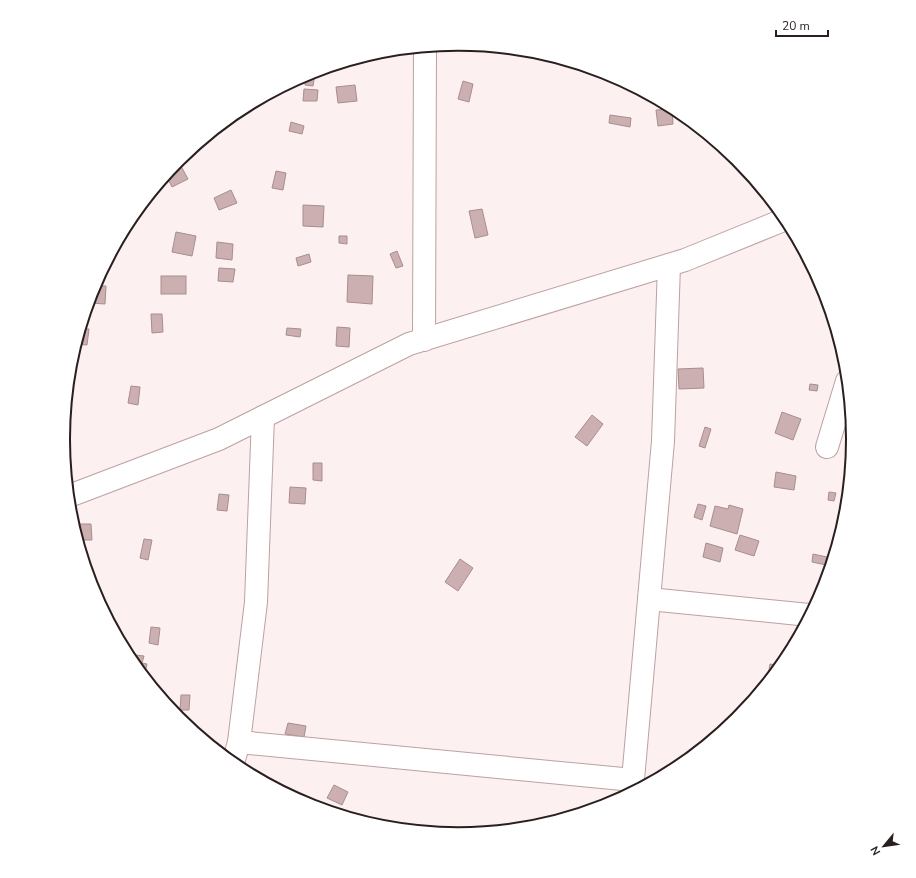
<svg xmlns="http://www.w3.org/2000/svg" width="916" height="878" font-family="'Nunito Sans',sans-serif">
<style>
.building{fill:#ccb0b1;stroke:#a88d8e}
.lines{fill:none;stroke-linecap:round;stroke-linejoin:round}
.minor-casing{stroke:#bda1a2;stroke-width:24}
.minor{stroke:#fff;stroke-width:22}
.rim{fill:none;stroke:#291f1f;stroke-width:2}
</style>
<rect width="100%" height="100%" fill="#fcf0f0"/>
<g class="building">
<polygon points="522,50 539,53 538,59 522,56"/>
<polygon points="309,73 315,74 313,86 305,85 306,74"/>
<polygon points="463,81 473,84 469,102 458,99"/>
<polygon points="355,85 357,101 338,103 336,87"/>
<polygon points="304,89 318,90 317,101 303,101"/>
<polygon points="242,109 235,122 229,119 239,110"/>
<polygon points="672,109 673,124 658,126 656,110"/>
<polygon points="610,115 631,118 630,127 609,123"/>
<polygon points="291,122 304,126 302,134 289,131"/>
<polygon points="181,166 188,179 172,187 166,175 169,172"/>
<polygon points="276,171 286,173 283,190 272,188"/>
<polygon points="231,190 237,203 219,210 214,198"/>
<polygon points="303,205 324,206 323,227 303,226"/>
<polygon points="482,209 488,235 475,238 469,211"/>
<polygon points="176,232 196,236 192,256 172,252"/>
<polygon points="339,236 347,236 347,244 339,243"/>
<polygon points="217,242 233,244 232,260 216,258"/>
<polygon points="397,251 403,266 396,268 390,254"/>
<polygon points="309,254 311,262 298,266 296,258"/>
<polygon points="219,268 235,269 233,282 218,281"/>
<polygon points="348,275 373,276 372,304 347,302"/>
<rect x="161" y="276" width="25" height="18"/>
<polygon points="94,286 106,286 105,304 90,303 90,298"/>
<polygon points="151,314 162,314 163,332 152,333"/>
<polygon points="337,327 350,328 349,347 336,346"/>
<polygon points="287,328 301,329 300,337 286,335"/>
<polygon points="81,329 89,329 87,345 76,344"/>
<polygon points="703,368 704,388 679,389 678,369"/>
<polygon points="810,384 818,385 817,391 809,390"/>
<polygon points="131,386 140,387 138,405 128,403"/>
<polygon points="782,412 801,419 793,440 775,433"/>
<polygon points="592,415 603,424 587,446 575,437"/>
<polygon points="705,427 711,429 705,448 699,446"/>
<polygon points="313,463 322,463 322,481 313,480"/>
<polygon points="776,472 796,476 794,490 774,487"/>
<polygon points="290,487 306,488 305,504 289,503"/>
<polygon points="829,492 836,493 834,501 828,500"/>
<polygon points="219,494 229,495 227,511 217,510"/>
<polygon points="698,504 706,506 702,520 694,517"/>
<polygon points="729,505 743,509 737,534 710,526 715,506 728,509"/>
<polygon points="73,524 91,524 92,540 78,540"/>
<polygon points="740,535 759,541 754,556 735,550"/>
<polygon points="144,539 152,540 148,560 140,558"/>
<polygon points="706,543 723,548 720,562 703,557"/>
<polygon points="813,554 827,557 826,565 812,562"/>
<polygon points="460,559 473,568 458,591 445,582"/>
<polygon points="151,627 160,628 158,645 149,643"/>
<polygon points="127,654 144,656 142,663 147,664 145,673 141,672"/>
<polygon points="770,664 781,666 767,682"/>
<polygon points="181,695 190,695 189,710 180,710"/>
<polygon points="288,723 306,726 304,737 285,734"/>
<polygon points="334,785 348,792 342,805 327,798"/>
</g>
<g class="lines">
<g class="minor-casing">
<g id="minor">
<polyline points="424,340 425,47"/>
<polyline points="827,447 847,381"/>
<polyline points="69,496 219,439 409,344 685,260 786,219"/>
<polyline points="649,599 809,615"/>
<polyline points="239,742 633,780"/>
<polyline points="233,763 239,742 256,602 263,417"/>
<polyline points="632,791 663,441 669,265"/>
</g>
</g>
<use href="#minor" class="minor"/>
</g>
<path d="M0 0H916V878H0ZM70 439a388 388 0 1 1 776 0a388 388 0 1 1-776 0Z" fill="#fff" fill-rule="evenodd"/>
<path class="rim" d="M70 439a388 388 0 1 1 776 0a388 388 0 1 1-776 0Z"/>
<g transform="translate(884 846) rotate(241)" stroke="#ffffff" stroke-width="3" paint-order="stroke">
<path d="M0-3L7 15L0 10L-7 15Z" fill="#291f1f"/>
<text y="-6" font-size="11" font-weight="bold" text-anchor="middle" fill="#291f1f">N</text>
</g>
<path d="M776 30v6h52v-6" fill="none" stroke="#291f1f" stroke-width="2"/>
<text x="782" y="30" font-size="12" fill="#291f1f" stroke="#ffffff" stroke-width="3" paint-order="stroke">20 m</text>
</svg>
